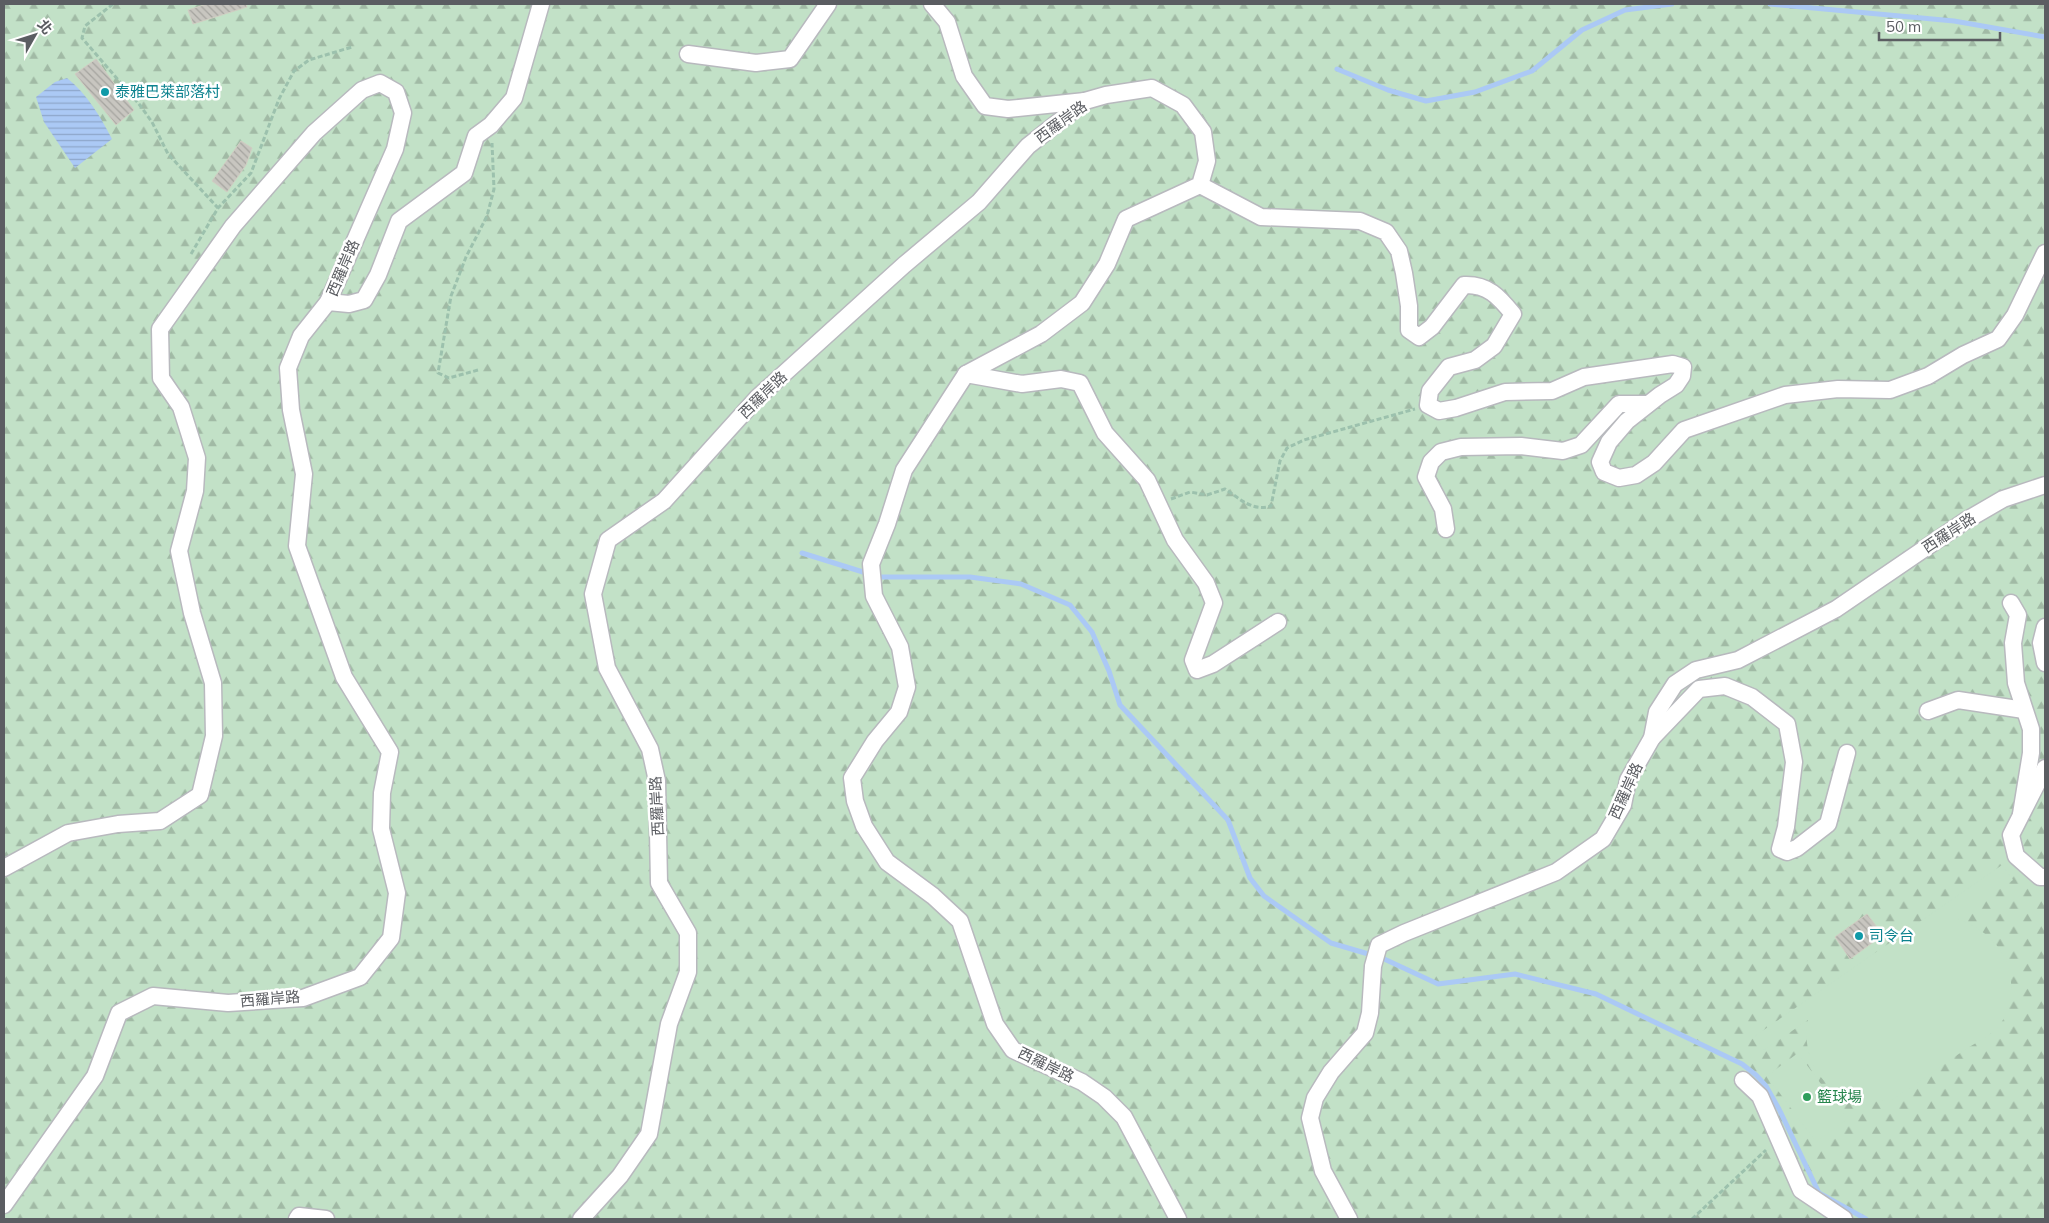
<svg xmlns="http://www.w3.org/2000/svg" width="2049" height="1223" font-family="Mulish,'Noto Sans TC',sans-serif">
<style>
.forest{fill:url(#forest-firs)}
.pitch{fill:#c2e1c7}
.water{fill:url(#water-rules)}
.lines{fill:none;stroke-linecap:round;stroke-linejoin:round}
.stream{stroke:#abc9f5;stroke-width:5}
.building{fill:url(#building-back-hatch);stroke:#d0cec2}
.minor-casing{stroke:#b8b9be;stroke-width:19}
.path{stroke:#9cc1ad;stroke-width:3;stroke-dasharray:5 2.5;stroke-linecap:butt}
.minor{stroke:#fff;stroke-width:16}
.culture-dot{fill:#0f9aa8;stroke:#fff;stroke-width:2}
.leisure-dot{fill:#2e9e5b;stroke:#fff;stroke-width:2}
.labels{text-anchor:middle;stroke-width:5;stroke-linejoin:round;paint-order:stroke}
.culture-label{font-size:15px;fill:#0d838f;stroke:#fff;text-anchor:start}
.street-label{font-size:15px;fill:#5b5d62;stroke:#fff}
.leisure-label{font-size:15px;fill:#27864d;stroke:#fff;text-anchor:start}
</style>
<defs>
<pattern id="forest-firs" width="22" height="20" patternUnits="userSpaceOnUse" patternTransform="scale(1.25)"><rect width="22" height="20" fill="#c2e1c7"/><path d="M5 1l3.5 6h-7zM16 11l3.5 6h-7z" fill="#a1baa5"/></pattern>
<pattern id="water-rules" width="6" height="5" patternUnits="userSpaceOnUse" patternTransform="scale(1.25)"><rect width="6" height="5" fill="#abc9f5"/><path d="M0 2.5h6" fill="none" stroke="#8ea6ca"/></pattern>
<pattern id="building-back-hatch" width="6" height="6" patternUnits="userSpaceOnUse" patternTransform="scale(1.25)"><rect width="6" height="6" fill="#c8c6c0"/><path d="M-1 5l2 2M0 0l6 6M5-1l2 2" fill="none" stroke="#a5a49f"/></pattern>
</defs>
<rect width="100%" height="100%" fill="#ecece3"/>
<rect class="forest" x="4" y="4" width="2041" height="1215"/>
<g class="pitch">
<path d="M2002,865L2013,880L1956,918C1980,927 2001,942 2009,969C2014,989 2011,1015 1995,1030C1986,1038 1973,1044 1963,1051C1940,1067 1917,1083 1893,1099C1841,1112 1798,1072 1808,1020L1764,1050L1755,1036Z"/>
<polygon points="1798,1053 1847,1119 1816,1142 1767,1076"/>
</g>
<path class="water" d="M67,78C87,94 100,116 112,139L75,168L44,122L36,97L55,82Z"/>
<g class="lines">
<g class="stream">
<polyline points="1770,4 1954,21 2045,37"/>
<polyline points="1337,69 1388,90 1426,101 1475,92 1532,71 1582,30 1625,10 1672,4"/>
<polyline points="802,553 879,577 970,577 1021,584 1070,605 1092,632 1109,671 1120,705 1228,820 1250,878 1264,896 1331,943 1382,958 1438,984 1515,974 1596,994 1742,1064 1756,1075 1766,1086 1779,1109 1819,1193 1866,1219"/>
</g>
</g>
<g class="building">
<polygon points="207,4 246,4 247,7 193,24 188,10"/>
<polygon points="96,59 134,110 116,125 75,74"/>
<polygon points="241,141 252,148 246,165 227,192 212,181"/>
<polygon points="1867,914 1883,935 1850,959 1835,937"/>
</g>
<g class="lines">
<g class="minor-casing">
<g id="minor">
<polyline points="932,4 947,22 964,76 985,106 1008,109 1085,101"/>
<polyline points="688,54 756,63 790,59 828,4"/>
<path d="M1200,185L1261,217L1360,221L1386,232L1399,251L1404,273L1409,306V330L1419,337L1432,327L1464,285C1488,284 1499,297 1513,314L1494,346L1475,360L1449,367L1430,391L1428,405L1439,411L1456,408L1505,392L1552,391L1584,377L1673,364L1683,367L1682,376L1676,385L1660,395L1627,421L1609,442L1600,462L1604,472L1619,478L1636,475L1654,463L1684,430L1785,395L1838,389L1890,390L1928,376L1963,355L1998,339L2015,315L2045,253"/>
<polyline points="328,302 349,304 364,300 378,275 399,221 464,173 476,136 491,125 514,98 541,4"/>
<polyline points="966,374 1022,384 1061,379 1080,383 1105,433 1147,480 1175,540 1206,583 1214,603 1193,660 1197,670 1213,664 1278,622"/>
<polyline points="1446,529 1443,509 1426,477 1431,462 1441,452 1461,447 1521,446 1563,451 1581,445 1619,404 1648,404"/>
<polyline points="2011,603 2018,615 2013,643 2016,683 2031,729 2031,753 2021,814"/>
<polyline points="2045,627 2041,643 2045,663"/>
<polyline points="1928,711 1958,700 2024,710"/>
<polyline points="1652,738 1699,689 1725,686 1752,697 1787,724 1794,762 1786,827 1780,849 1787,852 1797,848 1828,824 1847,753"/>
<polyline points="2045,768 2011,835 2016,856 2040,877 2045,877"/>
<polyline points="4,868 68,833 118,824 160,821 200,795 214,736 213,683 192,613 179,551 195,491 197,458 181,407 161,378 160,329 233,226 314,133 362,90 380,83 396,92 403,113 395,149 328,302 301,336 288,368 291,410 304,474 297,546 344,677 390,752 382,793 381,829 397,893 391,938 360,977 303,998 228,1003 153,996 119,1013 95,1076 4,1205"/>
<polyline points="1743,1080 1760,1096 1801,1190 1844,1219"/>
<polyline points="297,1219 299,1216 326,1219"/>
<polyline points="581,1219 620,1176 649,1134 669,1024 688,972 688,933 659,883 657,781 650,749 607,668 593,594 608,540 664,501 757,398 904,265 979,202 1028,146 1085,101 1106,95 1152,88 1183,105 1203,132 1207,161 1200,185 1126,219 1107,264 1082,303 1041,334 966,374 904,470 887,524 871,564 874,596 900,647 907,687 899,712 875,741 852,778 855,801 864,826 887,862 933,896 960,921 995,1024 1013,1050 1082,1082 1104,1097 1124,1117 1178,1219"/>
<polyline points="1349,1219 1323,1171 1310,1118 1315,1098 1331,1072 1365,1033 1370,1013 1373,966 1379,945 1404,933 1556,872 1603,839 1623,805 1628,780 1652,738 1657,712 1675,684 1696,670 1738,660 1836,609 1965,521 2003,499 2045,485"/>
</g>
</g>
<g class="path">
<polyline points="113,4 85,26 82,38 139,104 152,122 168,154 218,208"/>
<polyline points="191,254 218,208 251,173 279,99 294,71 309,60 352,47"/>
<polyline points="478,370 449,378 438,373 451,296 466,257 487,216 494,189 492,143"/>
<path d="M1171,499L1190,492L1207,495L1225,489C1240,499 1253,512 1271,506L1280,461L1287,448L1304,440L1415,409"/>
<polyline points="1692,1219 1766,1150"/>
</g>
<use href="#minor" class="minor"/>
</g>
<g class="culture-dot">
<circle cx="105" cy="92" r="5"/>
<circle cx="1859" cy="936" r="5"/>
</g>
<circle class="leisure-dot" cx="1807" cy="1097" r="5"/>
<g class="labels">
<g class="culture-label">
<text x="115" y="97">泰雅巴萊部落村</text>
<text x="1869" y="941">司令台</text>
</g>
<g class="street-label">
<text transform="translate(1061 122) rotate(-36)" y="5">西羅岸路</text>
<text transform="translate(343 268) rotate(-67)" y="5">西羅岸路</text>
<text transform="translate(763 395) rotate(-44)" y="5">西羅岸路</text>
<text transform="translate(1949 533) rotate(-33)" y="5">西羅岸路</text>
<text transform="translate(1626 791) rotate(-66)" y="5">西羅岸路</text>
<text transform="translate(657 806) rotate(-93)" y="5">西羅岸路</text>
<text transform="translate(270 999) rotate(-5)" y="5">西羅岸路</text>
<text transform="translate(1046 1065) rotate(26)" y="5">西羅岸路</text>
</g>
<g class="leisure-label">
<text x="1817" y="1102">籃球場</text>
</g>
</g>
<rect width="2049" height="1223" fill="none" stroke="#5b5d62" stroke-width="10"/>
<g transform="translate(35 35) rotate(51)" stroke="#ffffff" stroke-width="4" paint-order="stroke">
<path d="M0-4L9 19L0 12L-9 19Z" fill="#5b5d62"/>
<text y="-8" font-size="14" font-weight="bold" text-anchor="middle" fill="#5b5d62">北</text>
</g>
<path d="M1879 32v8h121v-8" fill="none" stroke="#5b5d62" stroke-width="2.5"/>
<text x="1886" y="32" font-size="15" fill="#5b5d62" stroke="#ffffff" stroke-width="4" paint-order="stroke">50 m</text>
</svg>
